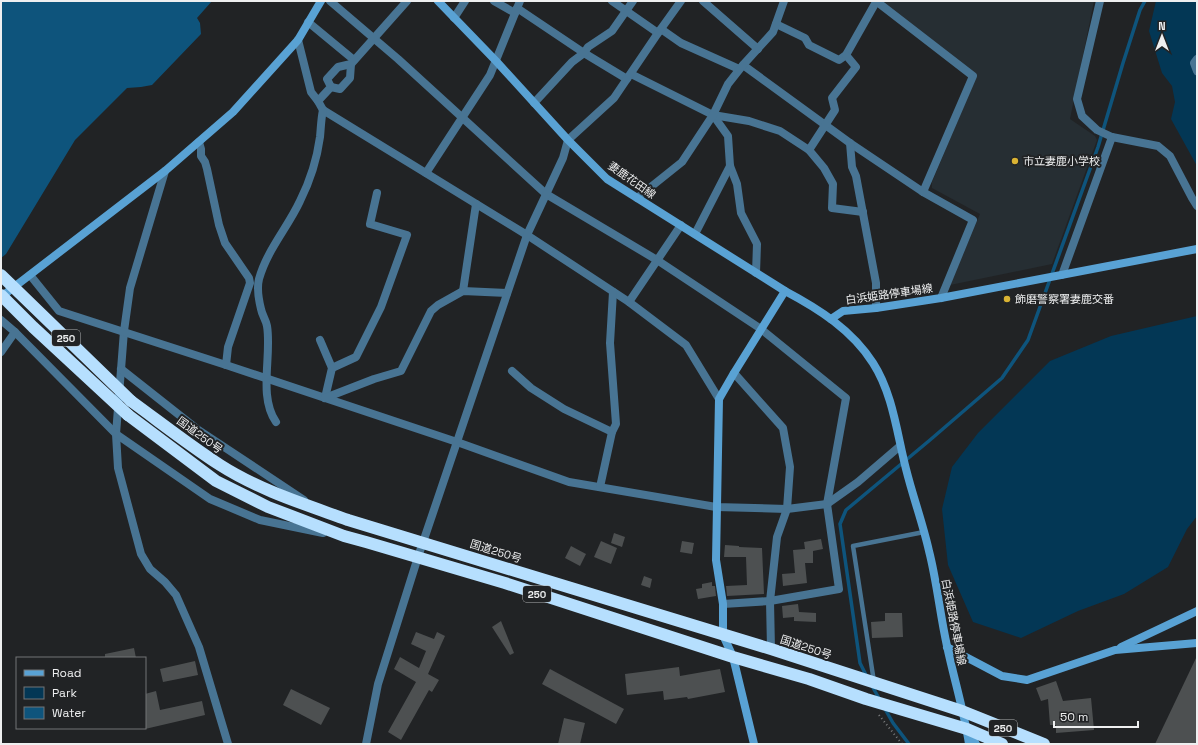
<svg xmlns="http://www.w3.org/2000/svg" width="1198" height="745" font-family="'Space Grotesk','Noto Sans JP',sans-serif">
<style>
.built{fill:#262e33}
.green{fill:#033755}
.water{fill:#0e547c}
.lines{fill:none;stroke-linecap:round;stroke-linejoin:round}
.stream{stroke:#0e547c;stroke-width:3.5}
.building{fill:#4d5051}
.path{stroke:#7d7f80;stroke-width:2;stroke-dasharray:1 3;stroke-linecap:butt}
.lane{stroke:#487493;stroke-width:4.5}
.street{stroke:#487493;stroke-width:8}
.secondary{stroke:#59a2d4;stroke-width:8}
.highway{stroke:#b6dffe;stroke-width:12}
.highway-bridge{stroke:#b6dffe;stroke-width:12}
.poi-dot{fill:#dab333;stroke:#212325;stroke-width:1.5}
.labels{text-anchor:middle;stroke-width:4;stroke-linejoin:round;paint-order:stroke}
.shield{fill:#212325;stroke:#b0b2b3;stroke-width:1}
.shield-label{font-size:10px;font-weight:bold;fill:#eeeff0}
.poi-label{font-size:11px;fill:#eeeff0;stroke:#212325;text-anchor:start}
.street-label{font-size:11px;fill:#eeeff0;stroke:#212325}
</style>
<rect width="100%" height="100%" fill="#212325"/>
<polygon class="built" points="881,1 1094,1 1070,119 1095,136 1097,140 1052,264 950,285 980,214 932,188 932,182 976,77"/>
<g class="green">
<polygon points="1156,1 1197,1 1197,166 1171,119 1175,102 1172,86 1162,73 1149,31"/>
<polygon points="1197,316 1197,516 1187,529 1168,567 1124,594 1078,611 1021,638 973,622 948,565 942,509 952,467 978,433 1050,361 1111,336"/>
</g>
<polygon class="water" points="1,1 212,1 197,18 200,23 201,34 152,85 141,87 127,88 75,140 6,254 1,258"/>
<g class="lines">
<g class="stream">
<polyline points="867,677 860,663 840,524 846,510 930,440 1002,378 1028,340 1098,147 1123,63 1140,10 1145,1"/>
<polyline points="872,686 880,700"/>
<polyline points="885,709 893,723 909,744"/>
</g>
</g>
<g class="building">
<polygon points="614,533 625,537 622,547 611,543"/>
<polygon points="821,539 823,549 813,551 813,563 805,563 807,583 783,586 782,574 795,573 793,550 805,549 804,542"/>
<polygon points="601,541 617,548 611,564 594,557"/>
<polygon points="682,541 694,543 692,554 680,552"/>
<polygon points="725,545 739,546 739,547 762,548 764,594 727,596 726,586 747,585 746,557 724,557"/>
<polygon points="571,546 586,554 580,566 565,558"/>
<polygon points="644,576 652,579 650,588 641,585"/>
<polygon points="712,582 712,586 715,586 716,596 698,599 696,589 702,588 702,584"/>
<polygon points="798,604 799,612 816,613 816,622 794,621 794,617 783,618 782,606"/>
<polygon points="885,613 902,613 903,637 872,638 871,622 885,621"/>
<polygon points="501,621 514,653 510,655 492,627"/>
<polygon points="416,632 434,639 437,632 445,636 428,674 439,680 432,692 429,690 401,740 388,732 416,682 394,669 400,657 419,668 426,651 411,644"/>
<polygon points="134,648 136,658 105,658 105,654"/>
<polygon points="1197,656 1197,744 1155,744"/>
<polygon points="195,661 198,675 163,682 160,669"/>
<polygon points="679,667 680,676 720,669 725,692 688,699 687,697 664,700 663,691 627,695 625,674"/>
<polygon points="550,669 624,709 616,724 542,684"/>
<polygon points="1056,681 1063,701 1091,698 1094,730 1056,733 1056,725 1050,725 1048,699 1041,701 1036,688"/>
<polygon points="291,689 330,708 321,725 283,705"/>
<polygon points="156,691 160,710 202,701 205,715 145,729 145,694"/>
<polygon points="564,718 585,723 580,744 558,744"/>
</g>
<g class="lines">
<polyline class="path" points="879,715 902,744"/>
<polyline class="lane" points="874,682 853,546 924,532"/>
<g class="street">
<polyline points="330,1 398,59 546,194 657,260 761,329 846,398 827,504 839,589 770,601 723,604"/>
<polyline points="494,1 515,13"/>
<polyline points="612,1 658,33"/>
<polyline points="703,1 758,49"/>
<polyline points="876,1 973,76 923,192"/>
<polyline points="1100,1 1077,99 1082,116 1097,130 1112,137 1158,146 1170,156 1192,198 1197,206"/>
<polyline points="517,8 584,53 627,79"/>
<polyline points="454,18 465,1"/>
<polyline points="308,22 354,60"/>
<polyline points="776,24 805,38 809,45 839,60 846,55 876,2"/>
<polyline points="661,29 681,43 739,69"/>
<polyline points="298,40 311,92 318,101 323,110 527,235 629,302 686,345 719,399"/>
<polyline points="1197,59 1194,63 1197,71"/>
<polyline points="743,65 850,143 923,192 973,220 941,298"/>
<polyline points="631,74 713,115 749,121 780,131 809,150 824,168 833,184 832,208 863,212"/>
<polyline points="331,87 340,89 350,78 351,64"/>
<polyline points="318,101 331,87 327,79 338,67 351,64 407,1"/>
<polyline points="534,103 572,62 584,53 588,47 612,31 633,1"/>
<polyline points="713,115 728,136 730,166 737,184 741,213 757,244 756,273"/>
<polyline points="199,142 201,149 201,156 205,162 207,169 219,225 225,243 249,278 250,283 228,347 226,365"/>
<polyline points="850,143 852,167 856,176 876,283 876,308"/>
<polyline points="809,150 835,110 832,98 856,67 846,55"/>
<polyline points="165,171 130,288 124,331 116,434 118,468 141,554 150,569 165,582 176,595 199,647 228,744"/>
<polyline points="426,173 490,75 520,1"/>
<polyline points="637,198 682,162 713,115 728,84 743,65 773,32 784,1"/>
<polyline points="695,234 730,166"/>
<polyline points="30,275 59,311 226,365 457,442 569,482 716,507 787,509 827,504 858,482 900,446"/>
<polyline points="1062,275 1112,137"/>
<polyline points="463,291 476,204"/>
<polyline points="629,302 681,225"/>
<polyline points="1,320 15,332 116,434 210,499 260,520 323,533"/>
<polyline points="320,340 332,368 325,398"/>
<polyline points="1,352 15,332"/>
<polyline points="332,368 356,357 381,307 407,235 370,224 377,193"/>
<polyline points="121,369 197,429 304,500"/>
<polyline points="512,371 531,388 564,409 612,432"/>
<polyline points="734,373 783,428 790,467 787,509 777,537 770,601 771,649"/>
<polyline points="325,398 374,379 401,371 431,311 438,305 463,291 507,293"/>
<path d="M276,422C258,396 272,356 267,326C266,320 262,315 261,309C259,301 257,287 259,279C267,250 288,227 300,201C310,181 317,159 320,137C321,127 321,119 323,110"/>
<polyline points="600,487 612,432 616,424 610,343 613,292"/>
<polyline points="366,744 378,684 418,557 527,235 563,158 568,140 614,98 658,33 681,1"/>
</g>
<g class="secondary">
<path d="M438,1L496,61L568,140L607,179L785,291C819,309 852,330 873,363C893,394 897,434 906,469C913,497 923,524 929,551C937,582 940,615 947,646C954,679 964,711 969,744"/>
<polyline points="1,297 165,171 233,112 298,40 321,1"/>
<polyline points="831,319 843,311 876,308 941,298 1197,249"/>
<polyline points="947,647 1002,676 1027,680 1115,650 1197,643"/>
<polyline points="1121,647 1197,611"/>
<polyline points="968,731 976,744"/>
<polyline points="754,744 733,657 723,635 723,604 716,560 719,399 734,373 785,291"/>
</g>
<g class="highway">
<path d="M131,401C160,422 189,445 220,465C259,490 304,504 348,520L771,649L962,711L1044,744"/>
<polyline points="128,415 216,481 268,507 344,536 366,542 505,583 733,657 809,679 866,699 967,729 1002,744"/>
</g>
<g class="highway-bridge">
<polyline points="1,275 131,401"/>
<polyline points="1,295 33,327 128,415"/>
</g>
</g>
<g class="poi-dot">
<circle cx="1015" cy="161" r="4"/>
<circle cx="1007" cy="299" r="4"/>
</g>
<g class="labels">
<g class="shield">
<rect x="52" y="330" width="28" height="16" rx="3"/>
<rect x="523" y="586" width="28" height="16" rx="3"/>
<rect x="989" y="720" width="28" height="16" rx="3"/>
</g>
<g class="shield-label">
<text x="66" y="342">250</text>
<text x="537" y="598">250</text>
<text x="1003" y="732">250</text>
</g>
<g class="poi-label">
<text x="1023" y="165">市立妻鹿小学校</text>
<text x="1015" y="303">飾磨警察署妻鹿交番</text>
</g>
<g class="street-label">
<text transform="translate(632 180) rotate(35)" y="4">妻鹿花田線</text>
<text transform="translate(889 294) rotate(-8)" y="4">白浜姫路停車場線</text>
<text transform="translate(200 435) rotate(36)" y="4">国道250号</text>
<text transform="translate(496 551) rotate(17)" y="4">国道250号</text>
<text transform="translate(954 622) rotate(79)" y="4">白浜姫路停車場線</text>
<text transform="translate(806 647) rotate(18)" y="4">国道250号</text>
</g>
</g>
<rect width="1198" height="745" fill="none" stroke="#eeeff0" stroke-width="4"/>
<rect x="16" y="657" width="130" height="72" fill="#212325" stroke="#737576"/>
<rect x="24" y="670" width="20" height="6" fill="#59a2d4" stroke="#737576"/>
<text x="52" y="677" font-size="12" fill="#eeeff0">Road</text>
<rect x="24" y="687" width="20" height="12" fill="#033755" stroke="#737576"/>
<text x="52" y="697" font-size="12" fill="#eeeff0">Park</text>
<rect x="24" y="707" width="20" height="12" fill="#0e547c" stroke="#737576"/>
<text x="52" y="717" font-size="12" fill="#eeeff0">Water</text>
<g transform="translate(1162 36)" stroke="#212325" stroke-width="3" paint-order="stroke">
<path d="M0-3L7 15L0 10L-7 15Z" fill="#eeeff0"/>
<text y="-6" font-size="11" font-weight="bold" text-anchor="middle" fill="#eeeff0">N</text>
</g>
<path d="M1054 721v6h84v-6" fill="none" stroke="#eeeff0" stroke-width="2"/>
<text x="1060" y="721" font-size="12" fill="#eeeff0" stroke="#212325" stroke-width="3" paint-order="stroke">50 m</text>
</svg>
